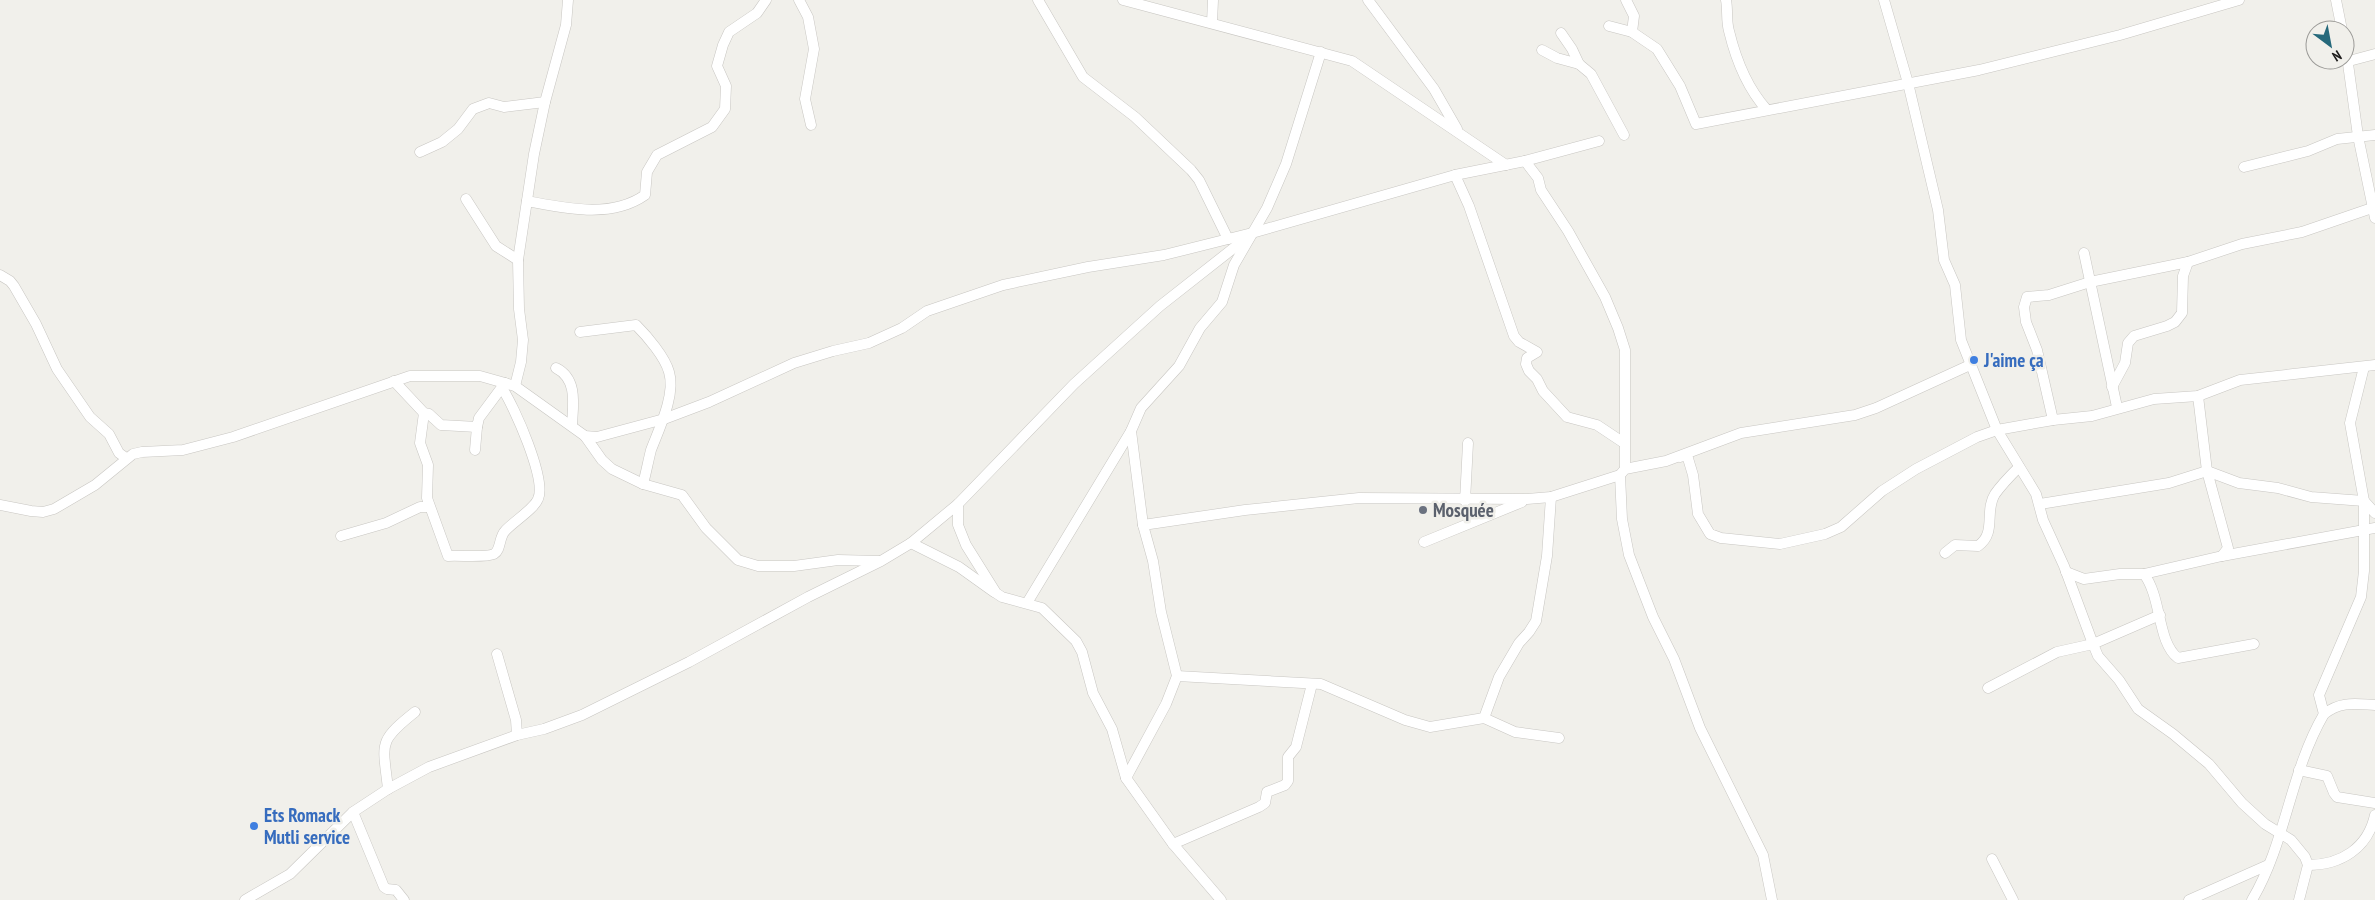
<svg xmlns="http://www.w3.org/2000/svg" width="2375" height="900" font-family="'PT Sans Narrow',sans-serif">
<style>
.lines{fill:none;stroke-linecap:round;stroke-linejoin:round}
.minor-casing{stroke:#c8c6c2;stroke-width:11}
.minor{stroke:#fff;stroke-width:10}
.shop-dot{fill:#3f7fe0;stroke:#f1f0eb;stroke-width:2}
.worship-dot{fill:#6b7280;stroke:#f1f0eb;stroke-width:2}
.labels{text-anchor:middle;stroke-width:5;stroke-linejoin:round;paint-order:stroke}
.shop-label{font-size:19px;font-weight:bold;fill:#366cbe;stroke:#f1f0eb;text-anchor:start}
.worship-label{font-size:19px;font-weight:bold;fill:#5b616d;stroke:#f1f0eb;text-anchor:start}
</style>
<rect width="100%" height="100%" fill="#f1f0eb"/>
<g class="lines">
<g class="minor-casing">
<g id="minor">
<polyline points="799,0 808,17 814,49 805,99 811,125"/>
<polyline points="1038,0 1083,77 1135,117 1191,170 1199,180 1228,239"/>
<polyline points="1123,0 1352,61 1506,165"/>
<polyline points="1368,0 1434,89 1457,129"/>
<polyline points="1626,0 1634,16 1632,32"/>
<path d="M1726,0C1728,10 1726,21 1729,31C1736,60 1747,88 1767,110"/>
<polyline points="1884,0 1908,83 1938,210 1944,260 1955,285 1961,340 1997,430 2036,494 2043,520 2064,566 2093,644 2098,656 2119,680 2138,709 2173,734 2209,764 2242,803 2265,824 2291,840 2305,857 2308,865 2299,900"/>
<polyline points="2336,0 2342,30"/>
<polyline points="1212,23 1213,0"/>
<polyline points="1609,26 1632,32 1657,49 1680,86 1696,124 1979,70 2120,35 2239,0"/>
<polyline points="1561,33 1572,49 1579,64 1591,74 1624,135"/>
<polyline points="2345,42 2358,136 2375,218"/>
<polyline points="1542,50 1557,58 1579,64"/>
<polyline points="2349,61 2375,54"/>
<polyline points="420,152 442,142 458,129 473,109 489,103 504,107 545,102"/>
<polyline points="1525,161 1538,178 1541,190 1568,231 1605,297 1618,328 1625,350 1625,469"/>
<polyline points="2244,167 2308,151 2337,139 2375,135"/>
<polyline points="1455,175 1469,206 1514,336 1519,342 1537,352 1527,358 1526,364 1529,371 1537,379 1543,391 1567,417 1597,425 1624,443"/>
<polyline points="466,199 496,246 518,260"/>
<path d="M527,201C565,208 611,219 645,195L647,172L657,155L712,127L725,109L726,86L717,66L723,45L729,32L757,13L766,0"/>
<polyline points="2084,253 2117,407"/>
<polyline points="0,275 10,281 14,286 36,324 57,369 90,417 109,434 119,453 126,458"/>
<path d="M580,332L636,325C647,336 665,357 669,372C676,394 659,429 651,450C648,462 646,473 643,484"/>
<path d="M556,368C578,379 573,405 572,425"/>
<polyline points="394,381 424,413 429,414 441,425 477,427 479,418 505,383"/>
<polyline points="515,386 521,362 523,340 519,309 518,260 534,154 545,102 566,25 568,0"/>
<polyline points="2112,387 2125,363 2128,343 2134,336 2167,326 2175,322 2182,313 2183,276 2188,262"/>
<path d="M424,413L420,443L428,465L427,498L448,556C459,555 485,558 494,554C501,550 499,537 505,531C513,522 534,509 538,499C547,480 514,406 502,388"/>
<polyline points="2053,420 2037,350 2026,322 2024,307 2027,297 2049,295 2090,282 2188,262 2242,244 2302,232 2375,207"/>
<polyline points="1131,431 1143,525 1153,561 1161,612 1177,676 1166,704 1126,778 1173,844 1221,900"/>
<polyline points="585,436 602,460 612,469 643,484 682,495 706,528 738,560 758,566 794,566 838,560 879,561"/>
<polyline points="475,450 477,427"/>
<polyline points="1680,457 1687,455 1693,475 1698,514 1710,534 1721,538 1780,544 1825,534 1841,527 1882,491 1916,469 1977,437 1997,430 2053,420 2092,416 2154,399 2198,396 2240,380 2375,365"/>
<polyline points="1620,475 1622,519 1629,555 1653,617 1674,659 1700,728 1763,855 1772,900"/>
<polyline points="1465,501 1468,443"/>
<polyline points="958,504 958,525 966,545 996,593 1002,597 1042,608 1076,641 1082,652 1093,693 1112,729 1126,778"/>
<polyline points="2040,504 2169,483 2207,471 2198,396"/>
<polyline points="0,505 31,511 43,512 54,509 95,485 133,454 142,452 183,450 233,437 410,376 480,376 515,386 585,436 597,437 664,419 709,402 794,363 833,351 869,343 902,328 927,311 1003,285 1088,267 1164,255 1252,233 1455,175 1525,161 1599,141"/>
<polyline points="1143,525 1245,510 1359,498 1527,499 1551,497 1620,475 1625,469 1666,461 1741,433 1855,415 1876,408 1970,365"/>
<polyline points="341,536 386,523 420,507 429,507"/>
<polyline points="1424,542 1522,502"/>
<polyline points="911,543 959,567 994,592"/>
<path d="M1945,553L1955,545L1978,546C1997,533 1984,511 1995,494C2002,484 2010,476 2019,467"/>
<polyline points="2222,556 2228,548 2207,471 2239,483 2278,488 2311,497 2364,501 2375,513"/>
<path d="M2066,572L2084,579L2120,574H2144C2162,598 2157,642 2178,658L2254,644"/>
<polyline points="2144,574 2222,556 2375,528"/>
<polyline points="1027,603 1131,431 1141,408 1179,366 1200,328 1222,302 1234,265 1267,208 1286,164 1321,52"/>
<polyline points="497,654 516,720 517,735"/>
<polyline points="1177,676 1321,684 1405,720 1430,727 1484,718 1499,677 1519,643 1529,632 1536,621 1547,556 1551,497"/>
<polyline points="1988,688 2057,652 2093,644 2160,615"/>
<polyline points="2324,714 2319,695 2361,597 2364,571 2364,501 2350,423 2364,367"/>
<polyline points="1484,718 1515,732 1559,738"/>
<polyline points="2299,770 2327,776 2334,793 2337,797 2375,803"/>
<path d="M388,789C383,743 377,742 415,712"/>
<polyline points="353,812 384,887 387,889 396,890 404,900"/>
<polyline points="1173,844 1259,807 1265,803 1267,792 1285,785 1288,781 1288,757 1296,747 1312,684"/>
<polyline points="1992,859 2013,900"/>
<path d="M2308,865C2341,865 2368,848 2375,815"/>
<polyline points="245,900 290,874 353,812 388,789 429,767 517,735 544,729 582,715 689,662 808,597 881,561 911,543 958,504 1074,384 1160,306 1249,236"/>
<polyline points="2189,900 2268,865"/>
<path d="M2252,900C2286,843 2290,772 2324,714C2341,701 2355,704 2375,705"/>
</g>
</g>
<use href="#minor" class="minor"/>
</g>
<g class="shop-dot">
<circle cx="1974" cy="360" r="5"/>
<circle cx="254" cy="826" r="5"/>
</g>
<circle class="worship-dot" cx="1423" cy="510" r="5"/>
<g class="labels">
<g class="shop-label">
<text x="1984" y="367">J'aime ça</text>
<text x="264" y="822">Ets Romack<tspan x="264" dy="22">Mutli service</tspan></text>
</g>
<g class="worship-label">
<text x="1433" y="517">Mosquée</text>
</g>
</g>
<g transform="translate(2330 45) rotate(148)"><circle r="24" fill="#f1f0eb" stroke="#9b9a97"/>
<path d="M0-4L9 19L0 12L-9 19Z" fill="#26697b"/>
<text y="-8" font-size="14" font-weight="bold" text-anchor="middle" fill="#1b1a19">N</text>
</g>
</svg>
